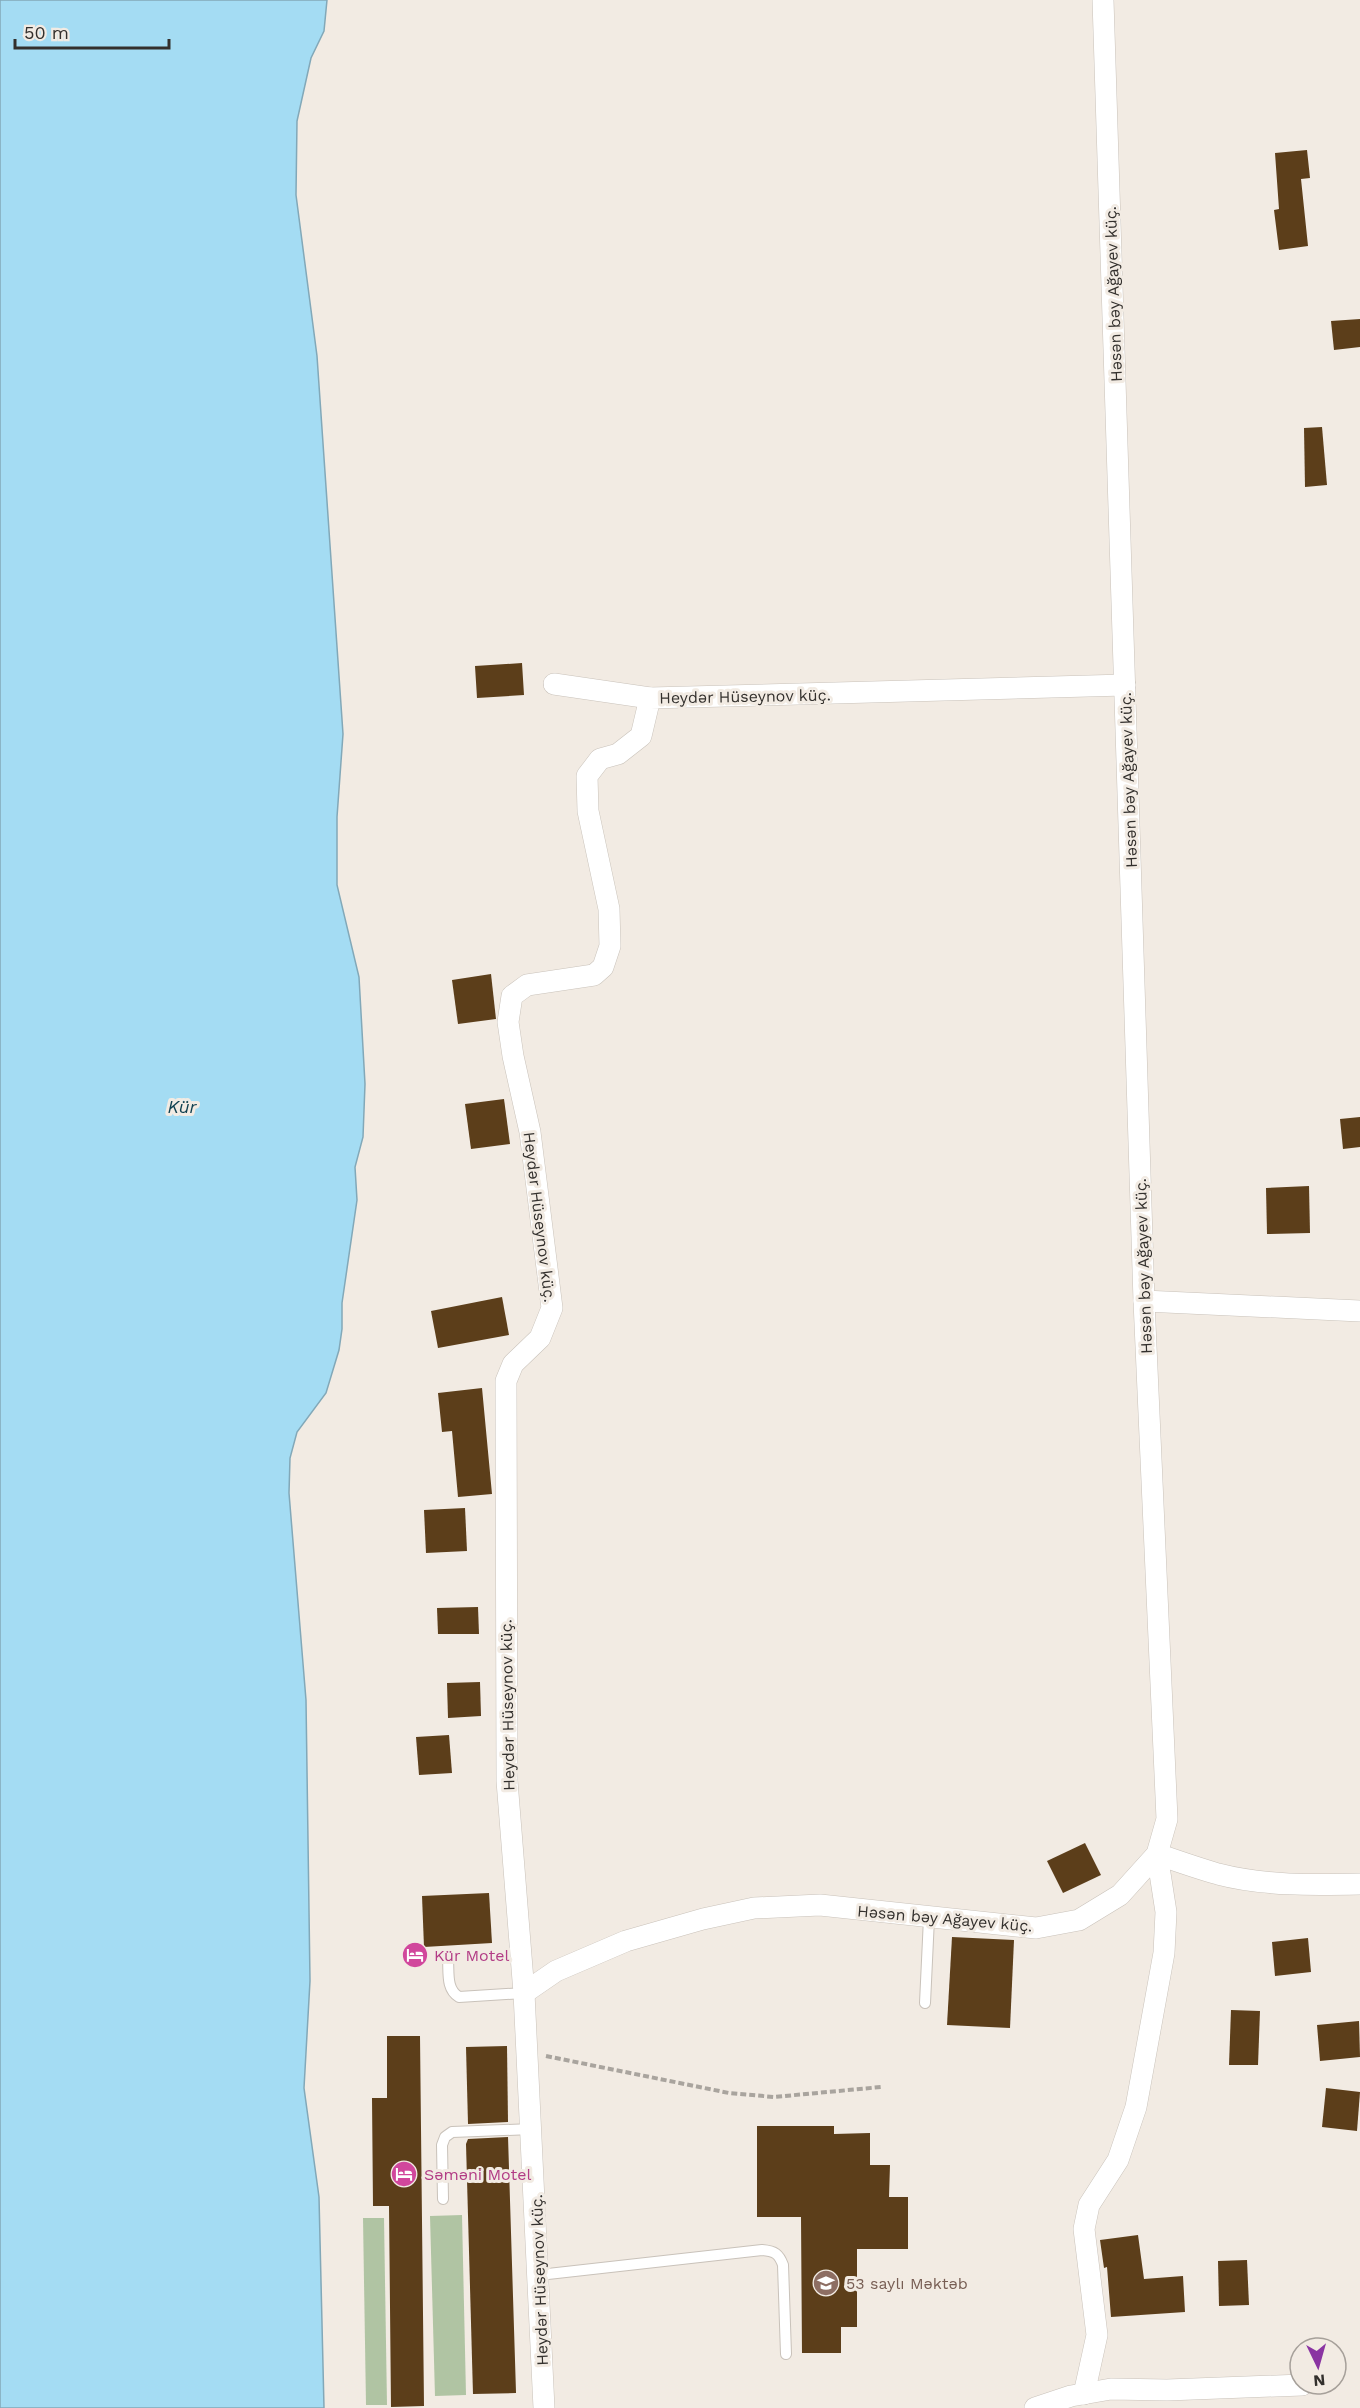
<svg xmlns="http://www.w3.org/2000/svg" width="1360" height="2408" font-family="'Work Sans',sans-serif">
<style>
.green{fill:#b0c4a3}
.water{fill:#a4dcf3;stroke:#82a8b8;stroke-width:1.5}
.building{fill:#5c3e1a}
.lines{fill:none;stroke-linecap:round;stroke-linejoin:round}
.lane-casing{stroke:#c9c2ba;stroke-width:12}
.street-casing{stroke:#c9c2ba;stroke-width:22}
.path{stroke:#a9a49e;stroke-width:4;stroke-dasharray:6 3;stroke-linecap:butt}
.lane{stroke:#fff;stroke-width:10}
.street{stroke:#fff;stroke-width:21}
.labels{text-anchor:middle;stroke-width:6;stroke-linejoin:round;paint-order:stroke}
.street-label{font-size:16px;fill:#33302d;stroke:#f2ebe3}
.hotel-label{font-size:16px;fill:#b23c85;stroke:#f2ebe3;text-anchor:start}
.education-label{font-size:16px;fill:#785e54;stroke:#f2ebe3;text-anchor:start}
.water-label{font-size:18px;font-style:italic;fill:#0e3f4f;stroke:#f2ebe3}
</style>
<rect width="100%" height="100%" fill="#f2ebe3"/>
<g class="green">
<polygon points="462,2215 466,2395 435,2396 430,2216"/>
<polygon points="363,2218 384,2218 387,2405 366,2405"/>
</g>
<polygon class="water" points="0,0 327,0 324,31 311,58 297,121 296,195 317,356 343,734 337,817 337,885 359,977 365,1084 363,1137 355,1167 357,1200 342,1303 342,1329 339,1350 326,1393 297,1432 290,1458 289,1493 306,1700 310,1981 304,2088 319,2197 324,2408 0,2408"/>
<g class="building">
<polygon points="1307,150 1310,178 1301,179 1308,246 1279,250 1274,210 1279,209 1275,153"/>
<polygon points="1360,319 1360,347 1334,350 1331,321"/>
<polygon points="1322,427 1327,485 1305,487 1304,428"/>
<polygon points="522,663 524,695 477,698 475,666"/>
<polygon points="491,974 496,1019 458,1024 452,980"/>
<polygon points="504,1099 510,1144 471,1149 465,1104"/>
<polygon points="1360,1117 1360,1147 1343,1149 1340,1119"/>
<polygon points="1309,1186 1310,1233 1267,1234 1266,1188"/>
<polygon points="502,1297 509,1335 438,1348 431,1311"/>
<polygon points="482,1388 492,1494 458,1497 452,1431 442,1432 438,1393"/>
<polygon points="465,1508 467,1551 426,1553 424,1510"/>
<polygon points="478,1607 479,1634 438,1634 437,1608"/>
<polygon points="480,1682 481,1716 448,1718 447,1683"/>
<polygon points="449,1735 452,1773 419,1775 416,1737"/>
<polygon points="1085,1843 1101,1875 1063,1893 1047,1861"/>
<polygon points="489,1893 492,1943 424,1947 422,1896"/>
<polygon points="952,1937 1014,1940 1010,2028 947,2025"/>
<polygon points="1308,1938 1311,1972 1275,1976 1272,1942"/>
<polygon points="1231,2010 1260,2011 1258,2065 1229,2065"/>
<polygon points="1359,2021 1360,2057 1320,2061 1317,2025"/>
<polygon points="387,2036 420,2036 424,2406 391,2407 389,2206 373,2206 372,2098 387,2098"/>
<polygon points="507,2046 508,2122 468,2124 466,2047"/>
<polygon points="1326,2088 1360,2092 1357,2131 1322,2127"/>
<polygon points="757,2126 834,2126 834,2134 870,2133 870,2165 890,2165 889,2197 908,2197 908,2249 857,2249 857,2327 841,2327 841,2353 802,2353 801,2217 757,2217"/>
<polygon points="508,2137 516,2393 473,2394 466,2144 468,2139"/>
<polygon points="1138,2235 1144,2279 1183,2276 1185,2312 1111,2317 1107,2267 1104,2268 1100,2240"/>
<polygon points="1247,2260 1249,2305 1219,2306 1218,2261"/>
</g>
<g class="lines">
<g class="lane-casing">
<g id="lane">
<path d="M448,1959C449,1973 446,1989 459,1997L524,1993"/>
<polyline points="925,2003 929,1918"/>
<polyline points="443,2199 442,2145 445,2137 452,2132 532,2129"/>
<path d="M539,2275L762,2250C775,2251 779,2254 783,2265L786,2354"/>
</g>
</g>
<g class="street-casing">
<g id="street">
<polyline points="554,684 650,698"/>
<polyline points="1144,1301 1360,1311"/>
<polyline points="524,1993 556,1971 626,1941 703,1919 754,1908 820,1905 1036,1928 1079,1920 1120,1895 1157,1854 1167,1819 1144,1301 1103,0"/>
<path d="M1084,2394L1097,2335L1084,2229L1089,2205L1118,2160L1136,2107L1164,1953L1166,1912L1157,1854C1177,1861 1197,1868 1218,1874C1264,1886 1313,1885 1360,1884"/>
<polyline points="544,2408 524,1993 507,1781 506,1381 513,1364 540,1338 552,1308 530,1132 513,1056 508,1022 512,996 527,985 594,975 603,967 610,946 609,909 588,811 587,776 600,759 618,754 641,736 650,698 1125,685"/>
<polyline points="1035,2408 1071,2396 1111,2389 1167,2390 1302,2385"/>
</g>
</g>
<polyline class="path" points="546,2056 729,2093 774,2097 881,2087"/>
<use href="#lane" class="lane"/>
<use href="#street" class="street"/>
</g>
<defs>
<g id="hotel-disc" transform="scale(1.35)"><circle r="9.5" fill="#d1479c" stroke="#f2ebe3"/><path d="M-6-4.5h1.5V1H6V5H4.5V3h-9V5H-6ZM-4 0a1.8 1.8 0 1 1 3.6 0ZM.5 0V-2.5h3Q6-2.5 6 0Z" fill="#fff"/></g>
<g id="school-disc" transform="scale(1.35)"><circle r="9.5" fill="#8d6e63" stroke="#f2ebe3"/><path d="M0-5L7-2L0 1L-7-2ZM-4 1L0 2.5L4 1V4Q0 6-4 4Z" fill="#fff"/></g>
</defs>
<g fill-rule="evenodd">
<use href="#hotel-disc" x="415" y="1955"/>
<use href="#hotel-disc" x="404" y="2174"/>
<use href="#school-disc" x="826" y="2283"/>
</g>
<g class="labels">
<g class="street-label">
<text transform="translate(1113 294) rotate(-92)" y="6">Həsən bəy Ağayev küç.</text>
<text transform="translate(745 696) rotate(-1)" y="6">Heydər Hüseynov küç.</text>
<text transform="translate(1128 780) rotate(-92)" y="6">Həsən bəy Ağayev küç.</text>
<text transform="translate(540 1217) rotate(83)" y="6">Heydər Hüseynov küç.</text>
<text transform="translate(1143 1266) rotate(-92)" y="6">Həsən bəy Ağayev küç.</text>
<text transform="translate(507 1705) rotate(-91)" y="6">Heydər Hüseynov küç.</text>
<text transform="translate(945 1918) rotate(5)" y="6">Həsən bəy Ağayev küç.</text>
<text transform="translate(539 2280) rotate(-92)" y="6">Heydər Hüseynov küç.</text>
</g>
<g class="hotel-label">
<text x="434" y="1961">Kür Motel</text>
<text x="424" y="2180">Səməni Motel</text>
</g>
<g class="education-label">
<text x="846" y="2289">53 saylı Məktəb</text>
</g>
<g class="water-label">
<text x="182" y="1113">Kür</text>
</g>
</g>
<g transform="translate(1318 2366) rotate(175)"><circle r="28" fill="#f2ebe3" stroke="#a6a09a" stroke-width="1.5"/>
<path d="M0-4.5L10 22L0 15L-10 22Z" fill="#8a34a2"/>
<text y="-9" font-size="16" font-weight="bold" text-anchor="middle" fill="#33302d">N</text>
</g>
<path d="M15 39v9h154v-9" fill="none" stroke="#33302d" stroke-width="3"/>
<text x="24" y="39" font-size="18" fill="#33302d" stroke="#f2ebe3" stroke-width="4.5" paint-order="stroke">50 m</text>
</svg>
